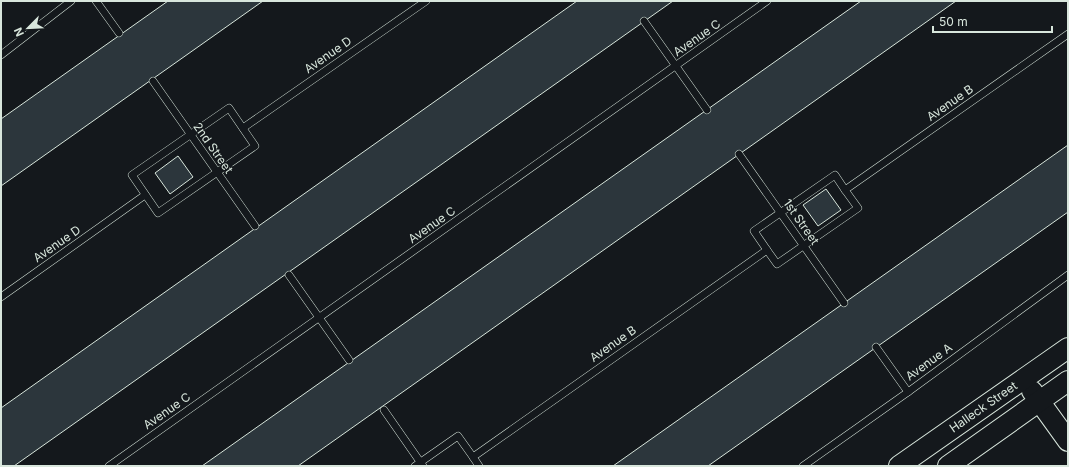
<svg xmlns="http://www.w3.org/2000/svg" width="1069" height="467" font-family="Inter,sans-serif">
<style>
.building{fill:#2c363c;stroke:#d8e6dc}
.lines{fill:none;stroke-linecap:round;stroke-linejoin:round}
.lane-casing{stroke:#d8e6dc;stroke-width:8}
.secondary-casing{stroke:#d8e6dc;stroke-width:22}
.lane{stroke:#14181c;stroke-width:7}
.secondary{stroke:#14181c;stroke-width:20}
.labels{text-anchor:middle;stroke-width:3;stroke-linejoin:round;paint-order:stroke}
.street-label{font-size:12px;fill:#d8e6dc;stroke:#14181c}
</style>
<rect width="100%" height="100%" fill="#14181c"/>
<g class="building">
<polygon points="168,1 263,1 1,186 1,119"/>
<polygon points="577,1 673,1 14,466 1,466 1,408"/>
<polygon points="861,1 956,1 298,466 202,466"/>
<polygon points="1068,145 1068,212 708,466 613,466"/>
<polygon points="178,156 193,177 170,194 155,173"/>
<polygon points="826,189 841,210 818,226 803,205"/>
</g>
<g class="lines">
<g class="lane-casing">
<g id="lane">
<polyline points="96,1 119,33"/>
<polyline points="644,21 707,110"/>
<polyline points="1,55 71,1"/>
<polyline points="153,81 255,226"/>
<polygon points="229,108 255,146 158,213 132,175"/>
<polyline points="243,128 426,1"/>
<polyline points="739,154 844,303"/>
<polyline points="767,250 754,231 835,175 845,190"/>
<polyline points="289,275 349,360"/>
<polyline points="1,297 145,195"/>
<polyline points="876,347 908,392"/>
<polyline points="384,410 423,466"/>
<polyline points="109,466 767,1"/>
<polyline points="415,466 458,436 473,457"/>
<polyline points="479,466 473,457 767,250 777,264 858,208 845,190 1068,34"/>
<polyline points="803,466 908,392 1068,275"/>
</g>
</g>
<g class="secondary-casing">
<g id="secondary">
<polyline points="1032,391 1068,441"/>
<path id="s1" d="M899,466L1068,348"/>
<polyline points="948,466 1068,381"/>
</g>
</g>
<use href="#lane" class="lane"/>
<use href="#secondary" class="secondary"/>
</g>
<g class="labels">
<g class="street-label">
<text transform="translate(697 38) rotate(-35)" y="4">Avenue C</text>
<text transform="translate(328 55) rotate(-35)" y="4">Avenue D</text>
<text transform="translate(950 103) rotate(-35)" y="4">Avenue B</text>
<text transform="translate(213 148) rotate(55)" y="4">2nd Street</text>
<text transform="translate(801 222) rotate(55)" y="4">1st Street</text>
<text transform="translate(432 225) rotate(-35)" y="4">Avenue C</text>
<text transform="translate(57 244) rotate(-35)" y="4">Avenue D</text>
<text transform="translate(613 344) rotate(-35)" y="4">Avenue B</text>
<text transform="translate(929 362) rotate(-36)" y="4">Avenue A</text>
<text dy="4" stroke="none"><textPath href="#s1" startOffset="103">Halleck Street</textPath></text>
<text transform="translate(167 411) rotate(-35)" y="4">Avenue C</text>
</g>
</g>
<rect width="1069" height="467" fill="none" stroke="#d8e6dc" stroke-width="4"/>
<g transform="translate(28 28) rotate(246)" stroke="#14181c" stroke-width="3" paint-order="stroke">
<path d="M0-3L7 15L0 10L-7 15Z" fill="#d8e6dc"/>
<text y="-6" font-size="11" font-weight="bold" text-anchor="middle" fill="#d8e6dc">N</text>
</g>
<path d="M933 26v6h119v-6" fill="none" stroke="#d8e6dc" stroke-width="2"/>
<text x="939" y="26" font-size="12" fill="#d8e6dc" stroke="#14181c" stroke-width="3" paint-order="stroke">50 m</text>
</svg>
